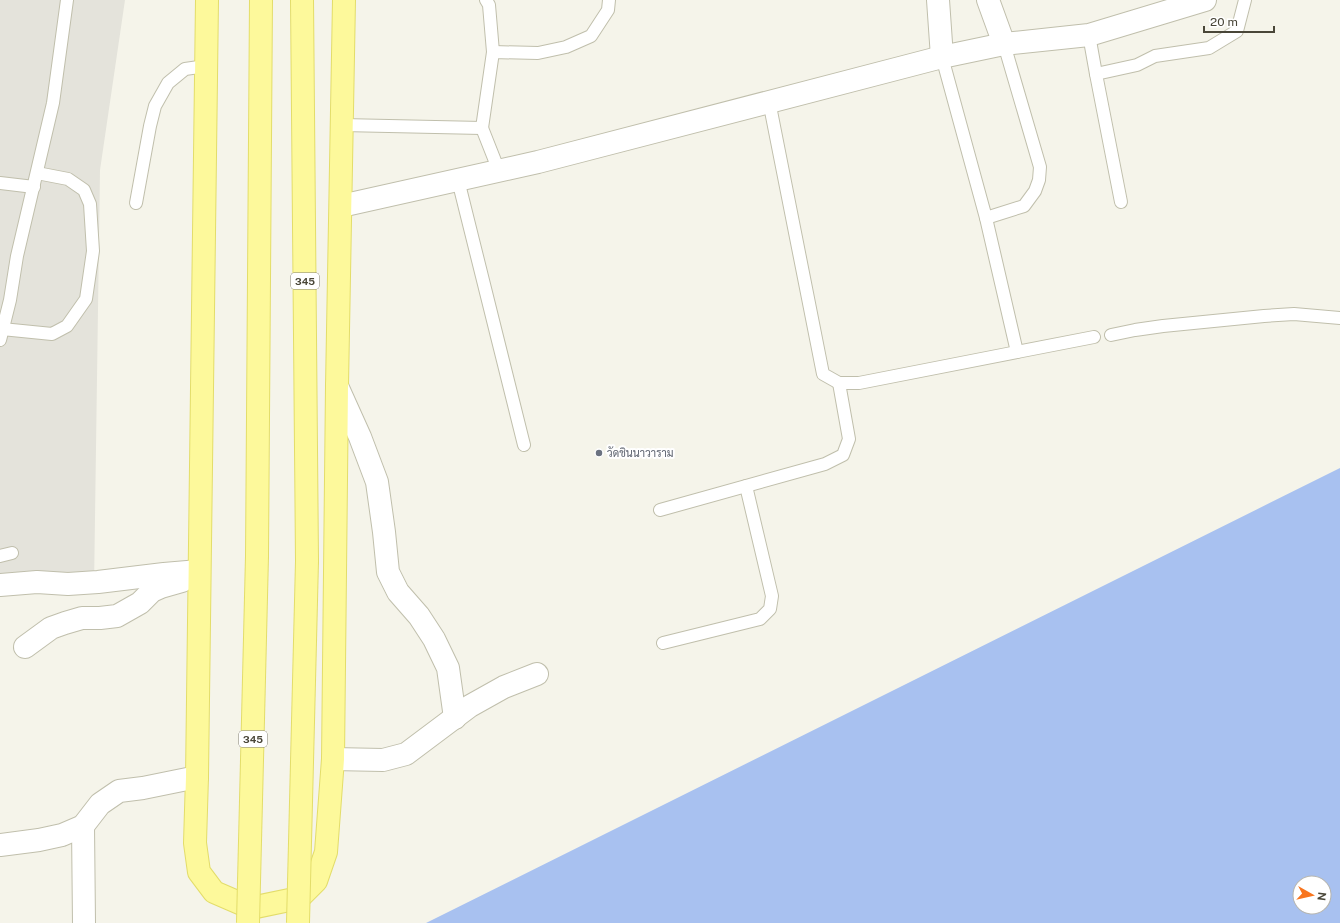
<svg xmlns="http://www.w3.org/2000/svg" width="1340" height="923" font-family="'Public Sans',Sarabun,sans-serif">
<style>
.industrial{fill:#e4e3db}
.water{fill:#a8c1f0;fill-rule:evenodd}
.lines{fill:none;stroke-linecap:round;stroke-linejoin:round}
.service-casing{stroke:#c0bfac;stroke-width:14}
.minor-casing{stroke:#c0bfac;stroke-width:24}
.primary-casing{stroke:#e3dd6a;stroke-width:24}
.service{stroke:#fff;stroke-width:12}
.minor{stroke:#fff;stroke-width:22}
.primary{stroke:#fdf99b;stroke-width:22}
.primary-bridge-casing{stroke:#e3dd6a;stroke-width:24;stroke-linecap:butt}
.primary-bridge{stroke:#fdf99b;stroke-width:22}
.worship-dot{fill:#6b7280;stroke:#fff;stroke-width:1.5}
.labels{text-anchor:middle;stroke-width:4;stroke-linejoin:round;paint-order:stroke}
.shield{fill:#fff;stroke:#807e74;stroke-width:1}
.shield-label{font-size:10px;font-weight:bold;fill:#494638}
.worship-label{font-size:11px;fill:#5b616d;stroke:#fff;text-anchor:start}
</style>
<rect width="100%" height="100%" fill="#f5f4ea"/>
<polygon class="industrial" points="0,0 125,0 100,170 94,588 0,587"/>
<path class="water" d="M1340,468V923H426ZM1300,883H1324V907H1300Z"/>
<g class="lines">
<g class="service-casing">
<g id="service">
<polyline points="486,0 489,5 493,52"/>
<polyline points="1089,35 1096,74 1137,65 1155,56 1209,48 1237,31 1245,0"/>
<polyline points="942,57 986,218 1017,352 1094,337"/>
<polyline points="1096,74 1121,202"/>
<polyline points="769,101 823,374 839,383 859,383 1017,352"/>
<polyline points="342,125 482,128 493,52 538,53 566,47 591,36 608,10 609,0"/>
<polyline points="482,128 499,171"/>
<polyline points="458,180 524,445"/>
<polyline points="0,183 34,187"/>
<polyline points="136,203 150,126 155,106 168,83 185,69 206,66"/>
<polyline points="986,218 1024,206 1035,191 1039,180 1040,167 1004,44"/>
<polyline points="2,329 52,334 67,326 86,299 93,251 90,204 84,190 68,179 37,173"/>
<polyline points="1111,335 1135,330 1163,326 1264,316 1294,314 1340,318"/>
<polyline points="0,340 10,300 17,256 53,103 67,0"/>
<polyline points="660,510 825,464 843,455 849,439 839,383"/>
<polyline points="0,556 12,553"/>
<polyline points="663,643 760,619 770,609 772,596 746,486"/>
</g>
</g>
<g class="minor-casing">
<g id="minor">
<polyline points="938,0 942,57"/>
<polyline points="988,0 1004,44"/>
<polyline points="341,206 538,162 942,57 1004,44 1089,35 1205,0"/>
<polyline points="337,386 360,437 377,482 384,532 388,572 398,592 419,616 434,639 448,668 455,718"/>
<polyline points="0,585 37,582 68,584 98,582 164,574 199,571"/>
<polyline points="25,647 51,628 65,623 82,618 100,618 117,616 140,603 152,591 161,587 182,581"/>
<polyline points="333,759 383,760 406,754 470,706 504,687 537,674"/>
<polyline points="83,826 84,923"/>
<polyline points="0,845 39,840 62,835 83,826 100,804 119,791 143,788 197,777"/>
</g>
</g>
<g class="primary-casing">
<g id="primary">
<polyline points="207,0 197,777 195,843 199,872 214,892 251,908 299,898 316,881 326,852 333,759 337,386 344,0"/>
<polyline points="302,0 307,561"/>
<polyline points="257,556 261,0"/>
</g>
</g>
<use href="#service" class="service"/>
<use href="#minor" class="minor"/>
<use href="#primary" class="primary"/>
<g class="primary-bridge-casing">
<g id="primary-bridge">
<polyline points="248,923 257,556"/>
<polyline points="298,923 307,561"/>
</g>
</g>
<use href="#primary-bridge" class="primary-bridge"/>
</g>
<circle class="worship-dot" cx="599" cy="453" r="4"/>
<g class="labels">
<g class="shield">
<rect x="291" y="273" width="28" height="16" rx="3"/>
<rect x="239" y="731" width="28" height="16" rx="3"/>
</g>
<g class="shield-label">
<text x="305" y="285">345</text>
<text x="253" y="743">345</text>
</g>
<g class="worship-label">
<text x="607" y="457">วัดชินนาวาราม</text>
</g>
</g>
<g transform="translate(1312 895) rotate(98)"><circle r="19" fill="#ffffff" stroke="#b6b5af"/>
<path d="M0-3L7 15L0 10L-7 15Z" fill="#f8751e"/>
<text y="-6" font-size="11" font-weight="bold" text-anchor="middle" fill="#494638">N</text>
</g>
<path d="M1204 26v6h70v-6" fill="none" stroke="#494638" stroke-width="2"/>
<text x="1210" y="26" font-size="12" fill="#494638" stroke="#ffffff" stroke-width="3" paint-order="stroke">20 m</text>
</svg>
